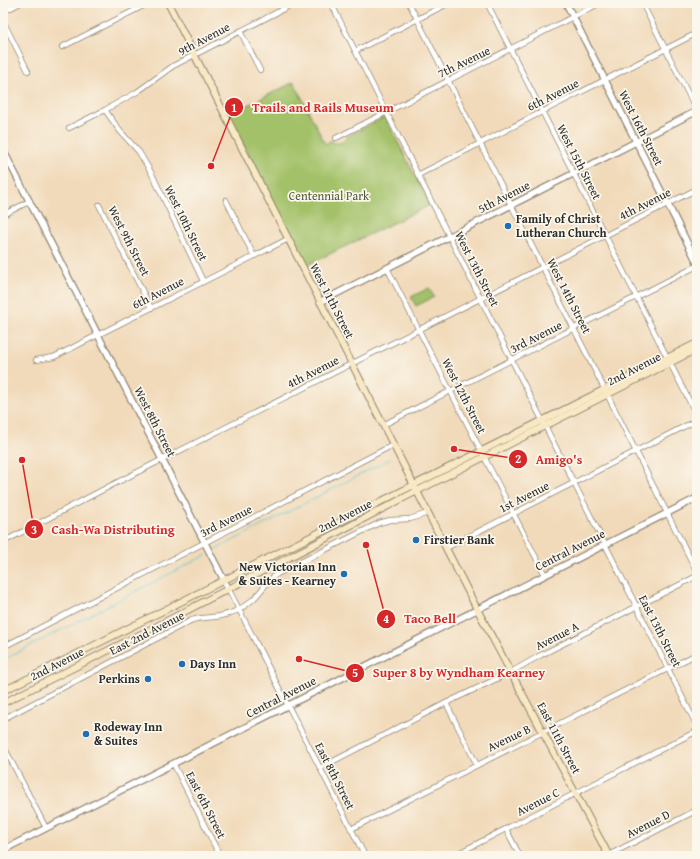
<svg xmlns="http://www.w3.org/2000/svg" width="700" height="859" font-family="'Gentium Book Plus',serif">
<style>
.green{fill:#a3c168;stroke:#67764a}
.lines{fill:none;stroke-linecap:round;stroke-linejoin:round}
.stream{stroke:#57c5cd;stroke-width:1}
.minor-casing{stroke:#8e8272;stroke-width:6}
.tertiary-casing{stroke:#8e8272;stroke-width:8}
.secondary-casing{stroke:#8e8272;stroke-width:8}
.minor{stroke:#fff;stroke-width:4.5}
.tertiary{stroke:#fff;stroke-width:5.5}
.secondary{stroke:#f8e8c3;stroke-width:6}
.poi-dot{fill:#1f6fb2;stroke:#fbf7ec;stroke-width:1.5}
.labels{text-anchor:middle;stroke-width:3.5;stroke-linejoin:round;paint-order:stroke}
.street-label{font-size:12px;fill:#2b2b2b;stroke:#fbf7ec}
.park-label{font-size:12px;fill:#4f583d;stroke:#fbf7ec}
.poi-label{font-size:12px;font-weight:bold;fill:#2b2b2b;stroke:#fbf7ec;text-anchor:start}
.leader{fill:none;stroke:#d62828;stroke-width:1.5}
.callout-dot{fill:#d62828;stroke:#fbf7ec;stroke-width:1.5}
.mark-label{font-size:12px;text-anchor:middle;font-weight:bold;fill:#fff}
.callout-label{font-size:13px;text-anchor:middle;font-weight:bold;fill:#d62828;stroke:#fbf7ec;stroke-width:3.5;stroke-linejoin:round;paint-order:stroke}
</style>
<rect width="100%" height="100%" fill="#fbf7ec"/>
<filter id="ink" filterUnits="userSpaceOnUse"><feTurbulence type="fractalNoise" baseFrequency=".025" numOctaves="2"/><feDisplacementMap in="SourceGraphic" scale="8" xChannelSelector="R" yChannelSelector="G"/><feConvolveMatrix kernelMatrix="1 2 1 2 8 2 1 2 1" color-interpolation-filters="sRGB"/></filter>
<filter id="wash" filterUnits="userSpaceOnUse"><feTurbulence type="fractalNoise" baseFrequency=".012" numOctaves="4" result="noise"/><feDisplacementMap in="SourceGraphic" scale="16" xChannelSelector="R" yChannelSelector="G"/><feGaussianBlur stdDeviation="0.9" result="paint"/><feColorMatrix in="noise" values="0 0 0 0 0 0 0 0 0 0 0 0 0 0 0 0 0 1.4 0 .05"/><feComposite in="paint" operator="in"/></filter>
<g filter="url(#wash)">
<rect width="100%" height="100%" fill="#f1daba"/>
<g class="green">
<polygon points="294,82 325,144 332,140 333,143 340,143 346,137 385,117 430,205 305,266 228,115"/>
<polygon points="429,288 434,297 416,306 411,297"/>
</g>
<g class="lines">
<g class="stream">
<polyline points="217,549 390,459"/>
<polyline points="3,660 206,555"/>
</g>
</g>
</g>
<g filter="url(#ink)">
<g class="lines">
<g class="minor-casing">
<g id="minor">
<polyline points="331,3 697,726"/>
<polyline points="409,3 697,572"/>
<polyline points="487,3 697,416"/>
<polyline points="642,3 697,111"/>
<polyline points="3,12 20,3"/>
<polyline points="3,21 28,71"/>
<polyline points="240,31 260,70"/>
<polyline points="62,47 149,3"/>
<polyline points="355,51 449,3"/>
<polyline points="105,110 120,131 139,152 152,174 203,281"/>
<polyline points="69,128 105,110 137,92 173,66 295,3"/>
<polyline points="336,138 600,3"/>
<polyline points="418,175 697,33"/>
<polyline points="226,200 254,256"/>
<polyline points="99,205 151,308"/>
<polyline points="3,215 30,201"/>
<polyline points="387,268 545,575"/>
<polyline points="36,360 54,357 288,239"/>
<polyline points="383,425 697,266"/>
<polyline points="3,542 112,485 697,189"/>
<polyline points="446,548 697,420"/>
<polyline points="228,588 365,856"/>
<polyline points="3,647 393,445"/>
<polyline points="446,703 477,765"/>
<path d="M3,719L192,620C202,617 211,618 220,616C231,614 243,608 251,601C261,593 266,581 277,574L379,523L390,520L410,519L428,513"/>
<polyline points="3,745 46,828"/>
<polyline points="173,763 220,856"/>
<polyline points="320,768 446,703 511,672 541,655 697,576"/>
<polyline points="351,829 697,654"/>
<polyline points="506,829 520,856"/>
<polyline points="453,856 697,731"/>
<polyline points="607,856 697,810"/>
</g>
</g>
<g class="tertiary-casing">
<g id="tertiary">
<polyline points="566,3 697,262"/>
<polyline points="3,150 228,588"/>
<polyline points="320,302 697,111"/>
<polyline points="3,850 697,498"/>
</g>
</g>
<g class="secondary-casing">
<g id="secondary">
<polyline points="168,3 477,609 609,856"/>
<polyline points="3,691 697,343"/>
<polyline points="3,703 155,627 417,491 697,349"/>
</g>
</g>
<use href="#minor" class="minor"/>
<use href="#tertiary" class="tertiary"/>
<use href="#secondary" class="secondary"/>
</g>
</g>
<g class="poi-dot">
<circle cx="508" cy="226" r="4"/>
<circle cx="416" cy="540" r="4"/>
<circle cx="344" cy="574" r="4"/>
<circle cx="182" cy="664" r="4"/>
<circle cx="148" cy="679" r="4"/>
<circle cx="86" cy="734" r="4"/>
</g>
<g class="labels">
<g class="street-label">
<text transform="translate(204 39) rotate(-28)" y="4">9th Avenue</text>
<text transform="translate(464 62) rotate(-26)" y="4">7th Avenue</text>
<text transform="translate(553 95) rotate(-27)" y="4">6th Avenue</text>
<text transform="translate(641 128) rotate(63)" y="4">West 16th Street</text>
<text transform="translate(579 162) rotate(63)" y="4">West 15th Street</text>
<text transform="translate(504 197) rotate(-27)" y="4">5th Avenue</text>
<text transform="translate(645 204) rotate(-27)" y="4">4th Avenue</text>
<text transform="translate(186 223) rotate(64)" y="4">West 10th Street</text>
<text transform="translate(129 241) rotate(63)" y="4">West 9th Street</text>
<text transform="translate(477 269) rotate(63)" y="4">West 13th Street</text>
<text transform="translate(158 293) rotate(-27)" y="4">6th Avenue</text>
<text transform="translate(569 296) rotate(63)" y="4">West 14th Street</text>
<text transform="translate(332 301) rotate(63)" y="4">West 11th Street</text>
<text transform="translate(536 337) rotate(-27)" y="4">3rd Avenue</text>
<text transform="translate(634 369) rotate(-27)" y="4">2nd Avenue</text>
<text transform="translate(313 372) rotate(-27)" y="4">4th Avenue</text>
<text transform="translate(464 396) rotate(63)" y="4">West 12th Street</text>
<text transform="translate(155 422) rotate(63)" y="4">West 8th Street</text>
<text transform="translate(524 497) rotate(-27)" y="4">1st Avenue</text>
<text transform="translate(345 516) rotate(-27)" y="4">2nd Avenue</text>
<text transform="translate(226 521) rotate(-27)" y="4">3rd Avenue</text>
<text transform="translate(570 550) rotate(-27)" y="4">Central Avenue</text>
<text transform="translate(660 631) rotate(63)" y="4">East 13th Street</text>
<text transform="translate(147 633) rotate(-27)" y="4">East 2nd Avenue</text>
<text transform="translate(557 636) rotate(-27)" y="4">Avenue A</text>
<text transform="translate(57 664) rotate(-27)" y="4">2nd Avenue</text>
<text transform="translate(281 697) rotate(-27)" y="4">Central Avenue</text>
<text transform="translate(509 738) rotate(-26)" y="4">Avenue B</text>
<text transform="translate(559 738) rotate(62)" y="4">East 11th Street</text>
<text transform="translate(335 776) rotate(63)" y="4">East 8th Street</text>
<text transform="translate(538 802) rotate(-27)" y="4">Avenue C</text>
<text transform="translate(206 805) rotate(63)" y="4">East 6th Street</text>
<text transform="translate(648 824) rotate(-27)" y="4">Avenue D</text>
</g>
<g class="park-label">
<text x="329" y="200">Centennial Park</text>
</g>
<g class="poi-label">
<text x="516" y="223">Family of Christ<tspan x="516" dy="14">Lutheran Church</tspan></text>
<text x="424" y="544">Firstier Bank</text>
<text x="336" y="571" text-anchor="end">New Victorian Inn<tspan x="336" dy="14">&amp; Suites - Kearney</tspan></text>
<text x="190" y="668">Days Inn</text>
<text x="140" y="683" text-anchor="end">Perkins</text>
<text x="94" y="731">Rodeway Inn<tspan x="94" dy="14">&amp; Suites</tspan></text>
</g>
</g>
<path class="leader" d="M211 166L234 107M454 449L518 459M22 460L34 529M366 545L386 619M299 659L355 673"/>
<g class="callout-dot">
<circle cx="211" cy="166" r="4"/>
<circle cx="454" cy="449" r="4"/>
<circle cx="22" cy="460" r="4"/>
<circle cx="366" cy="545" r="4"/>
<circle cx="299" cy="659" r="4"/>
<circle cx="234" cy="107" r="10"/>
<circle cx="518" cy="459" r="10"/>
<circle cx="34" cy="529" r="10"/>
<circle cx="386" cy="619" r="10"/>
<circle cx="355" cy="673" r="10"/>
</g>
<g class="mark-label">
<text x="234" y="112">1</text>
<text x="518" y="463">2</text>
<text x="34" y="534">3</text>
<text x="386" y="623">4</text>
<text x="355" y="677">5</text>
</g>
<g class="callout-label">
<text x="323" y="112">Trails and Rails Museum</text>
<text x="559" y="464">Amigo's</text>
<text x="113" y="534">Cash-Wa Distributing</text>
<text x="430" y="623">Taco Bell</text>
<text x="459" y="677">Super 8 by Wyndham Kearney</text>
</g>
<rect width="700" height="859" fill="none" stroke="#fbf7ec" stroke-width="16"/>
</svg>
